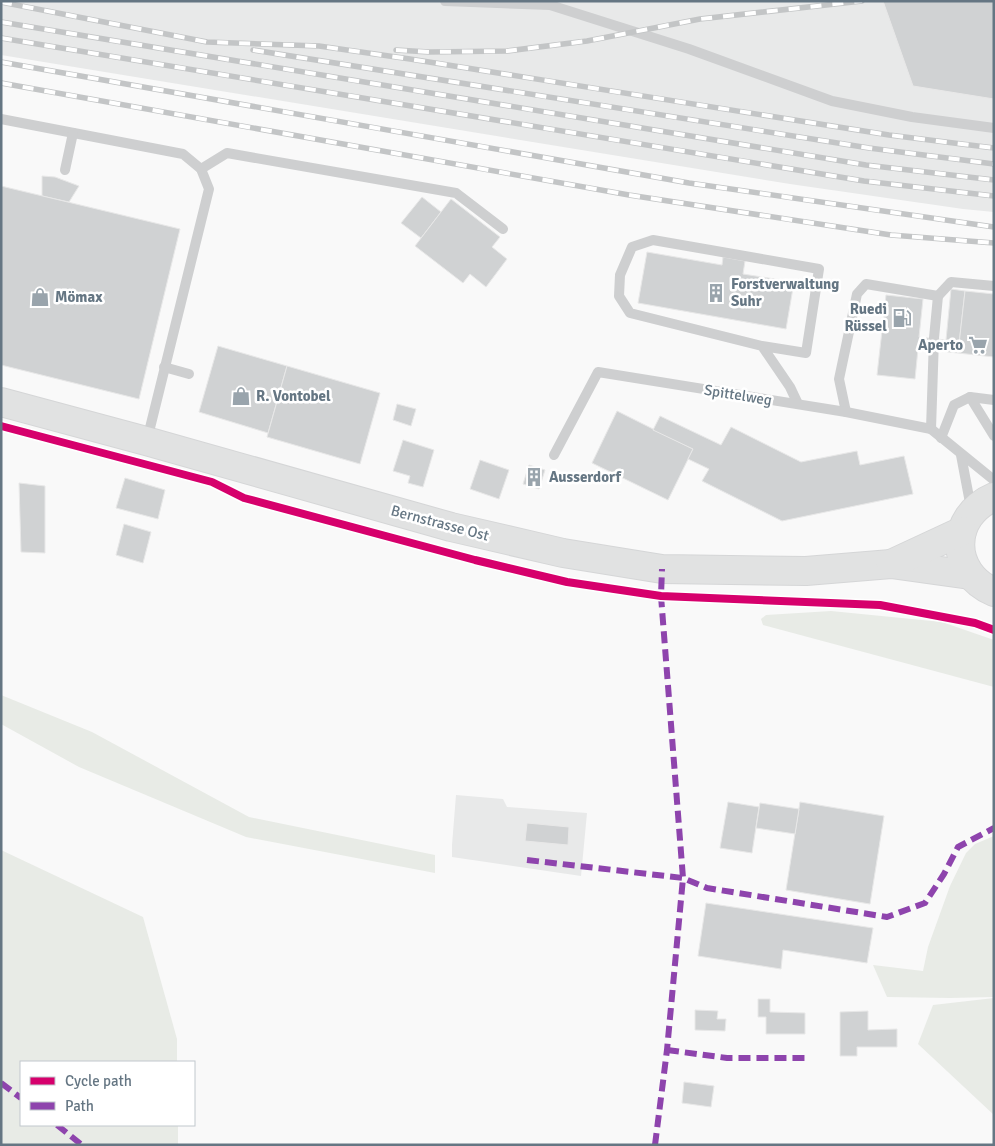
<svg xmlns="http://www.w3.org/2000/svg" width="995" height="1146" font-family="Signika,sans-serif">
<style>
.built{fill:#e8e9e9}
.green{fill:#e8ebe6}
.building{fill:#d0d2d3;stroke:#e8e8e8}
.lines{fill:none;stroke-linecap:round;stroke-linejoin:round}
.primary-casing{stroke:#d5d6d7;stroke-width:30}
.lane{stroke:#cecfd0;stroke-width:10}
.primary{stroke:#e1e2e2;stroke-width:28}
.rail-casing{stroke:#c3c5c6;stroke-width:5.5}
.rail{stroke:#fff;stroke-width:4;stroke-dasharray:11;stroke-linecap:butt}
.quiet{stroke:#8e44ad;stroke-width:6;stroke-dasharray:12 6;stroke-linecap:butt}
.cycleway-casing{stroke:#fff;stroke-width:11}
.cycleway{stroke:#d6006c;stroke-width:8}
.labels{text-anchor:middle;stroke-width:5;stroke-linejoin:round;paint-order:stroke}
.poi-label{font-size:15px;font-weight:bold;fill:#657683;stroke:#fff;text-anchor:start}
.street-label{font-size:15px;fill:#657683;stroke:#fff}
</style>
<rect width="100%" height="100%" fill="#f9f9f9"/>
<g class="built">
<polygon points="1,1 994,1 994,212 963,209 790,184 1,55"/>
<polygon points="456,795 503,799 507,807 587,813 581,876 452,857 452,845"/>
</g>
<g class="green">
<polygon points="831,611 942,622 994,640 994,687 763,625 761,619 766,615"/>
<polygon points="1,695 92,732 249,817 435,855 435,873 246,837 79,767 1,724"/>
<polygon points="994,836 994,997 950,998 887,997 873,965 923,971 928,947 950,886 966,853 975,844"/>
<polygon points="1,850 143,917 177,1039 177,1062 21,1062 21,1125 178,1125 178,1145 1,1145"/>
<polygon points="994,998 994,1115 918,1044 933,1005"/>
</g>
<g class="building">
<polygon points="883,1 994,1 994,99 913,86"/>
<polygon points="42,176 55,177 79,186 69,202 42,196"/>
<polygon points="1,186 180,229 139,399 1,365"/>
<polygon points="422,197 441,212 421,238 401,223"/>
<polygon points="451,199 500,237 492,247 507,259 486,287 470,274 463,283 415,246"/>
<polygon points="647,252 722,265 723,257 745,261 743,274 794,282 786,329 638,303"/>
<polygon points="951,289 965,291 958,353 918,349 915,379 877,375 886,295 923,299 919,337 946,340"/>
<polygon points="965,291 994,294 994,357 958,353"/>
<polygon points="218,346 287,366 268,433 199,412"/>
<polygon points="287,366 380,393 360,464 267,437"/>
<polygon points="397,404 416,409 411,426 393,420"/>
<polygon points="617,411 693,449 668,500 592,463"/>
<polygon points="660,416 721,445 731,427 801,462 857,451 860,465 904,456 913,494 782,521 702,481 709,469 688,459 693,449 653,430"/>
<polygon points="403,440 434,450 423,487 408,483 410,476 393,471"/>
<polygon points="480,460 509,470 499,499 470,489"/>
<polygon points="529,465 545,470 539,489 523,484"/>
<polygon points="125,478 165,490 158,519 116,508"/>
<polygon points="19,483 45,486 45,553 21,552"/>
<polygon points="124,524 151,532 143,563 116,555"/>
<polygon points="728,802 759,807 752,853 720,848"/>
<polygon points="800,802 884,816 870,904 786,890"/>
<polygon points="760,803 799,809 795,834 756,828"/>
<polygon points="527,823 569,827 568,845 525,841"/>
<polygon points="706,903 873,928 867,963 783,950 781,969 698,956"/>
<polygon points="758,999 770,999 770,1012 805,1013 805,1034 766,1034 766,1017 758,1017"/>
<polygon points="695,1010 718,1011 717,1019 726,1019 725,1031 695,1030"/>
<polygon points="868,1011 868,1030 897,1029 897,1047 857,1047 857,1056 840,1056 840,1012"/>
<polygon points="684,1082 714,1086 711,1107 682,1103"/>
</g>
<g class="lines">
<g class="primary-casing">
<g id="primary">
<polyline points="1,402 146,441 451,527 563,553 662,569 806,571 891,564 970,575"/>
<path d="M994,497C949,516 949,573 994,592"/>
<polyline points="891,564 962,531"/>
</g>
</g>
<g class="lane">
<polyline points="445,1 550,5 689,49 832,101 912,117 994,128"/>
<polyline points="1,119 183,154 201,169 209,189 147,440"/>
<polyline points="201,169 227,153 456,193 503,229"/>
<polyline points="65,170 73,133"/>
<polyline points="938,296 951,282 994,286"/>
<polyline points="762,346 806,353 819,269 653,240 632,247 620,275 619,296 630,313 762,346 790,387 798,404"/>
<polyline points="164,367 189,374"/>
<polyline points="970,397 994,436"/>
<polyline points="846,412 839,379 857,294 866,284 938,296 934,338 931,429"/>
<polyline points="941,438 954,405 970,397 994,400"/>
<polyline points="554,455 598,372 846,412 931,429 994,480"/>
<polyline points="961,455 971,508"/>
</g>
<use href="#primary" class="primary"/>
<g class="rail-casing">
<g id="rail">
<polyline points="1,2 207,42 319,46 410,59 889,135 994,148"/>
<polyline points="1,22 866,165 994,180"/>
<polyline points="1,38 864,181 994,196"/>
<polyline points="253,50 869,148 994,164"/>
<polyline points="396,50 429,52 507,51 587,41 700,19 862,1"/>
<polyline points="1,62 689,183 994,227"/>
<polyline points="1,83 629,195 891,235 994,243"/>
</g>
</g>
<use href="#rail" class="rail"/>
<g class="quiet">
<polyline points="527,860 683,878 707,888 887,917 925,903 944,874 958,847 994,828"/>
<polyline points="667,1050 727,1058 805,1058"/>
<polyline points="1,1083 21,1098"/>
<polyline points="57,1125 82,1145"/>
<polyline points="655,1145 667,1050 683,878 661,596 662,569"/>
</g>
<g class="cycleway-casing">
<polyline id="cycleway" points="1,426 212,482 244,498 475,560 567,582 661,596 880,605 975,623 994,630"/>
</g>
<use href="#cycleway" class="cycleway"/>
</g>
<defs>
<g id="building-bare" transform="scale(1.5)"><path d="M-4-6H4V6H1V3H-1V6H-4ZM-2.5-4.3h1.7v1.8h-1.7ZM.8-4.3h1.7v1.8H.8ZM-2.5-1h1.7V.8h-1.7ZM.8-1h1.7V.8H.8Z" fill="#99a4ac" stroke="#fff" stroke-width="2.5" paint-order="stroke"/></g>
<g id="shop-bare" transform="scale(1.5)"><path d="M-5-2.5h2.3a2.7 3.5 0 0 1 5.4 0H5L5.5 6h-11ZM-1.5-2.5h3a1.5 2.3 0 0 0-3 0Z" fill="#99a4ac" stroke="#fff" stroke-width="2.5" paint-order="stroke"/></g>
<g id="fuel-bare" transform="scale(1.5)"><path d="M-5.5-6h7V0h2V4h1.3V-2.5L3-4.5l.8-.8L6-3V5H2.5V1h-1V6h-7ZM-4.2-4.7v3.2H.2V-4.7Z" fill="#99a4ac" stroke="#fff" stroke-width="2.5" paint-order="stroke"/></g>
<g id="supermarket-bare" transform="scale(1.5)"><path d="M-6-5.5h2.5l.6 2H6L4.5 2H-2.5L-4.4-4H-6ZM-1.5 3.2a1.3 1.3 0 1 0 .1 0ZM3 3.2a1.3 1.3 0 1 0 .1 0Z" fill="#99a4ac" stroke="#fff" stroke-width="2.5" paint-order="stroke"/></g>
</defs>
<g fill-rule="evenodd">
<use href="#building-bare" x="716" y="293"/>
<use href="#shop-bare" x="40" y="297"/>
<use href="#fuel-bare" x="902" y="318"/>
<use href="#supermarket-bare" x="978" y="345"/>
<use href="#shop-bare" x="241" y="396"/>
<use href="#building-bare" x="534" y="477"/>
</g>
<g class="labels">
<g class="poi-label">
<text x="731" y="289">Forstverwaltung<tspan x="731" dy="17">Suhr</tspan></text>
<text x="55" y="302">Mömax</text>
<text x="887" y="314" text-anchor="end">Ruedi<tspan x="887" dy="17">Rüssel</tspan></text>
<text x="963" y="350" text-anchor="end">Aperto</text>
<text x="256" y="401">R. Vontobel</text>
<text x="549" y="482">Ausserdorf</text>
</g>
<g class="street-label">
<text transform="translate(738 395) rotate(9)" y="5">Spittelweg</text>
<text transform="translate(440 523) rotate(15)" y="5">Bernstrasse Ost</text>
</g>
</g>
<rect width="995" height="1146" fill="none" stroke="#657683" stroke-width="5"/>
<rect x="20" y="1061" width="175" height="65" fill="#ffffff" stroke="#c1c8cd"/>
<rect x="30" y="1077" width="25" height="8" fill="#d6006c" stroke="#c1c8cd"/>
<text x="65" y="1086" font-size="15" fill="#657683">Cycle path</text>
<rect x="30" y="1102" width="25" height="8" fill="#8e44ad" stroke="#c1c8cd"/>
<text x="65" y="1111" font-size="15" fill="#657683">Path</text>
</svg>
